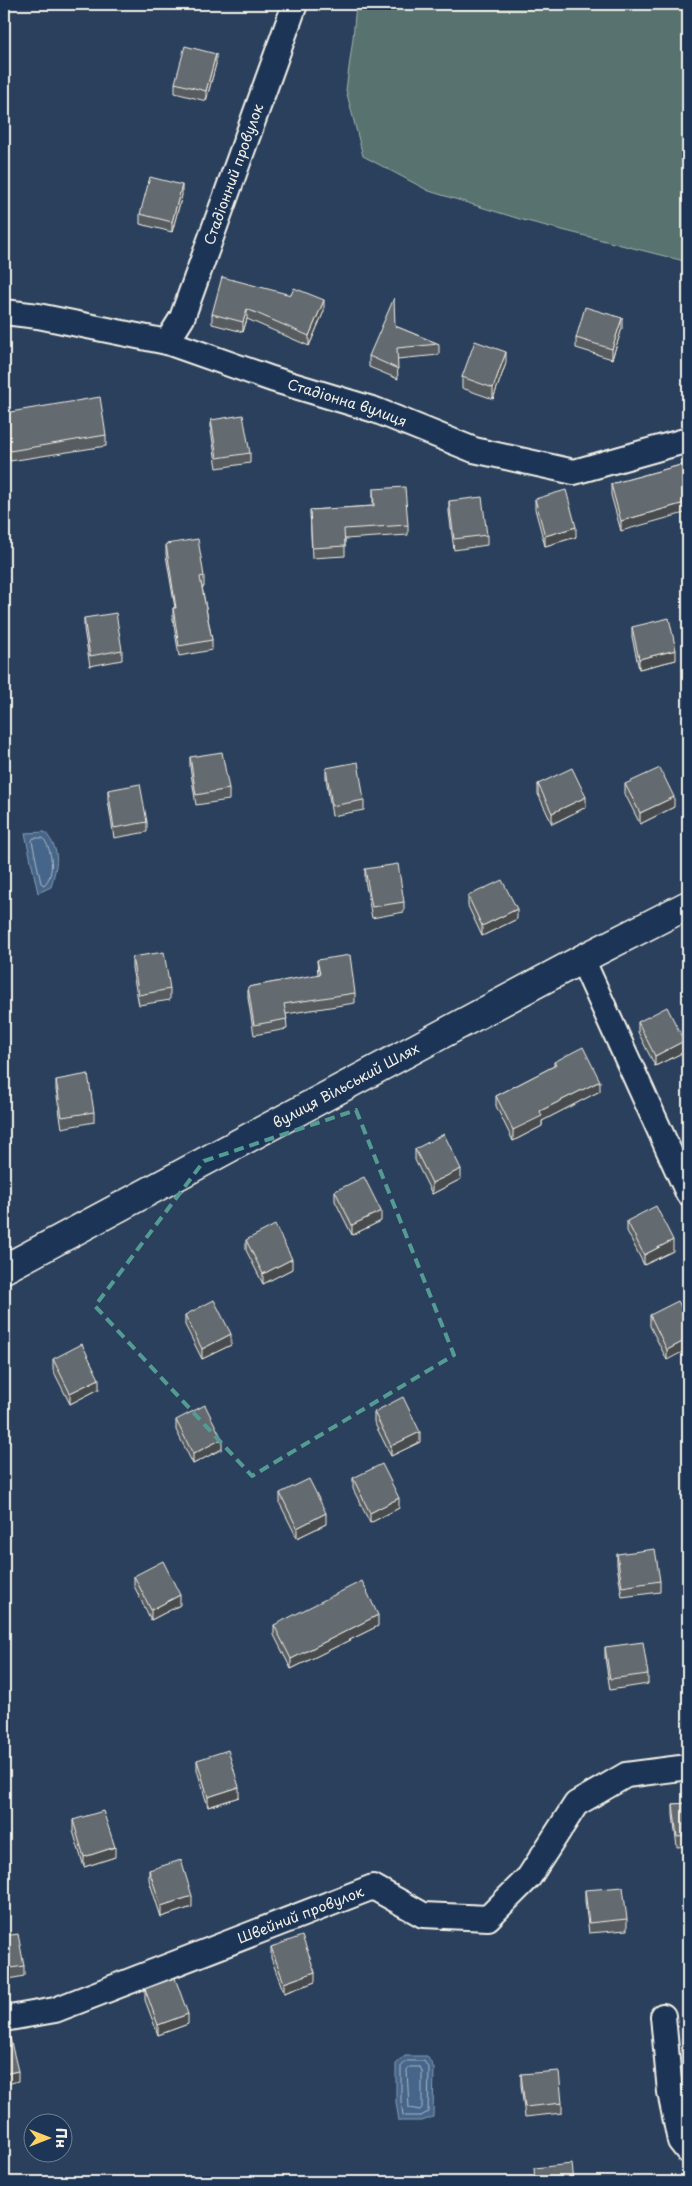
<svg xmlns="http://www.w3.org/2000/svg" width="692" height="2186" font-family="'Playpen Sans',sans-serif">
<style>
.green{fill:#58726f;stroke:#a6b2ac}
.water{fill:#45658a;stroke:#8b9db0}
.lines{fill:none;stroke-linecap:round;stroke-linejoin:round}
.shore{stroke:#aeb9c2;stroke-width:1}
.minor-casing{stroke:#f4f1e8;stroke-width:28}
.tertiary-casing{stroke:#f4f1e8;stroke-width:31}
.minor{stroke:#1d3557;stroke-width:24}
.tertiary{stroke:#1d3557;stroke-width:28}
.wall{fill:#565c60;stroke:#f4f1e8}
.shaded-wall{fill:#464b4e;stroke:#f4f1e8}
.building{fill:#646b70;stroke:#f4f1e8}
.marked{fill:none;stroke:#549b93;stroke-width:4;stroke-dasharray:10 6;stroke-linejoin:round}
.labels{text-anchor:middle;stroke-width:5;stroke-linejoin:round;paint-order:stroke}
.street-label{font-size:14px;fill:#f4f1e8;stroke:#1d3557}
</style>
<rect width="100%" height="100%" fill="#2b405c"/>
<filter id="ink" filterUnits="userSpaceOnUse"><feTurbulence type="fractalNoise" baseFrequency=".02" numOctaves="2"/><feDisplacementMap in="SourceGraphic" scale="10" xChannelSelector="R" yChannelSelector="G"/><feConvolveMatrix kernelMatrix="1 2 1 2 8 2 1 2 1" color-interpolation-filters="sRGB"/></filter>
<g filter="url(#ink)">
<polygon class="green" points="356,4 688,4 688,262 523,220 429,191 363,156 346,90 353,38"/>
<g class="water">
<path d="M45,832C62,853 57,863 51,887L38,893L25,833Z"/>
<polygon points="405,2056 427,2056 434,2068 433,2117 422,2121 399,2121 396,2102 396,2064"/>
</g>
<g class="lines">
<g class="shore">
<path d="M34,838H43C52,849 56,874 44,885L41,883L32,841Z"/>
<polygon points="407,2061 424,2061 429,2069 428,2112 421,2116 406,2116 403,2115 401,2101 401,2067"/>
<polygon points="410,2067 420,2067 422,2071 422,2108 420,2110 409,2108 407,2070"/>
</g>
<g class="minor-casing">
<g id="minor">
<path id="s1" d="M4,312L38,316L167,342L272,379L375,410L474,450L574,472L688,440"/>
<path id="s2" d="M167,342L182,318L295,4"/>
<polyline points="582,959 688,1193"/>
<polyline points="663,2016 670,2092 680,2141 688,2151"/>
<path id="s3" d="M4,2019L55,2010L373,1887L423,1915L488,1918L529,1877L576,1804L626,1775L688,1767"/>
</g>
</g>
<g class="tertiary-casing">
<g id="tertiary">
<path id="s4" d="M4,1269L582,959L688,905"/>
</g>
</g>
<use href="#minor" class="minor"/>
<use href="#tertiary" class="tertiary"/>
</g>
<g class="wall">
<polygon points="216,64 206,101 175,93 175,83"/>
<polygon points="182,195 172,232 140,224 140,214"/>
<polygon points="291,295 324,311 309,346 247,319 243,332 212,324 212,314"/>
<polygon points="395,326 439,344 439,355 397,359 398,379 369,367 369,356"/>
<polygon points="622,328 612,359 576,348 576,338"/>
<polygon points="506,363 493,399 462,388 462,377"/>
<polygon points="4,413 106,435 106,446 10,461 4,423"/>
<polygon points="211,420 250,453 250,463 217,468 211,431"/>
<polygon points="688,463 621,531 611,495 611,484"/>
<polygon points="373,489 408,525 408,535 345,539 345,556 312,558 310,510 373,506"/>
<polygon points="535,499 576,537 545,546 535,509"/>
<polygon points="449,501 487,535 487,545 454,550 449,512"/>
<polygon points="166,544 204,576 204,587 202,587 212,640 212,650 179,656 173,619 173,608 175,608 166,555"/>
<polygon points="84,618 122,650 122,660 90,666 84,629"/>
<polygon points="632,627 676,660 639,669 632,637"/>
<polygon points="190,757 229,789 229,800 196,805 190,767"/>
<polygon points="326,768 364,800 364,810 332,816 326,778"/>
<polygon points="538,784 586,807 552,824 538,794"/>
<polygon points="625,784 674,807 640,824 625,794"/>
<polygon points="108,790 147,822 147,832 114,838 108,800"/>
<polygon points="365,869 404,902 404,912 372,918 365,880"/>
<polygon points="468,896 517,919 482,936 468,906"/>
<polygon points="132,957 170,989 170,1000 139,1005 132,968"/>
<polygon points="317,960 355,993 355,1003 286,1014 287,1029 254,1035 248,998 248,987 318,975"/>
<polygon points="638,1022 684,1052 655,1066 638,1032"/>
<polygon points="554,1062 600,1091 542,1121 542,1126 513,1141 496,1106 496,1096 554,1066"/>
<polygon points="56,1080 94,1112 94,1122 62,1128 56,1090"/>
<polygon points="415,1149 461,1179 432,1194 415,1160"/>
<polygon points="335,1191 381,1221 352,1235 335,1201"/>
<polygon points="627,1221 673,1251 644,1265 627,1231"/>
<polygon points="246,1240 292,1269 263,1284 246,1250"/>
<polygon points="185,1315 231,1345 202,1359 185,1325"/>
<polygon points="650,1315 688,1320 667,1360 650,1326"/>
<polygon points="53,1359 99,1389 70,1404 53,1370"/>
<polygon points="374,1412 420,1442 391,1456 374,1422"/>
<polygon points="176,1420 222,1449 193,1464 176,1430"/>
<polygon points="353,1478 399,1508 370,1523 353,1489"/>
<polygon points="280,1493 326,1524 297,1538 280,1504"/>
<polygon points="617,1554 660,1581 660,1592 622,1597 617,1565"/>
<polygon points="134,1576 180,1605 151,1620 134,1586"/>
<polygon points="274,1625 378,1626 291,1669 274,1635"/>
<polygon points="605,1647 648,1674 648,1684 610,1690 605,1657"/>
<polygon points="197,1760 239,1797 208,1807 197,1770"/>
<polygon points="688,1803 688,1846 677,1847 673,1815 673,1804"/>
<polygon points="73,1820 115,1857 84,1867 73,1831"/>
<polygon points="149,1870 192,1907 161,1917 149,1880"/>
<polygon points="585,1890 627,1919 627,1930 589,1933 585,1901"/>
<polygon points="4,1936 24,1966 24,1976 4,1980"/>
<polygon points="271,1947 315,1982 284,1993 271,1958"/>
<polygon points="145,1989 188,2024 158,2035 145,2000"/>
<polygon points="521,2074 562,2103 562,2113 525,2117 521,2085"/>
</g>
<g class="shaded-wall">
<polygon points="216,54 216,64 206,101 206,91"/>
<polygon points="182,185 182,195 172,232 172,222"/>
<polygon points="324,300 324,311 309,346 309,336"/>
<polygon points="247,309 247,319 243,332 243,322"/>
<polygon points="622,318 622,328 612,359 612,349"/>
<polygon points="506,352 506,363 493,399 493,388"/>
<polygon points="688,502 688,512 621,531 621,521"/>
<polygon points="576,527 576,537 545,546 545,536"/>
<polygon points="676,650 676,660 639,669 639,659"/>
<polygon points="586,797 586,807 552,824 552,813"/>
<polygon points="674,797 674,807 640,824 640,813"/>
<polygon points="517,909 517,919 482,936 482,926"/>
<polygon points="684,1041 684,1052 655,1066 655,1056"/>
<polygon points="600,1081 600,1091 542,1121 542,1126 513,1141 513,1130 540,1111"/>
<polygon points="461,1169 461,1179 432,1194 432,1183"/>
<polygon points="381,1211 381,1221 352,1235 352,1225"/>
<polygon points="673,1240 673,1251 644,1265 644,1255"/>
<polygon points="292,1259 292,1269 263,1284 263,1274"/>
<polygon points="231,1334 231,1345 202,1359 202,1349"/>
<polygon points="688,1339 688,1349 667,1360 667,1350"/>
<polygon points="99,1379 99,1389 70,1404 70,1393"/>
<polygon points="420,1432 420,1442 391,1456 391,1446"/>
<polygon points="222,1439 222,1449 193,1464 193,1454"/>
<polygon points="399,1498 399,1508 370,1523 370,1513"/>
<polygon points="326,1513 326,1524 297,1538 297,1528"/>
<polygon points="180,1595 180,1605 151,1620 151,1610"/>
<polygon points="378,1615 378,1626 291,1669 291,1659"/>
<polygon points="239,1787 239,1797 208,1807 208,1797"/>
<polygon points="115,1847 115,1857 84,1867 84,1857"/>
<polygon points="192,1896 192,1907 161,1917 161,1906"/>
<polygon points="315,1972 315,1982 284,1993 284,1983"/>
<polygon points="188,2014 188,2024 158,2035 158,2025"/>
<polygon points="18,2071 18,2081 4,2085 4,2074"/>
</g>
<g class="building">
<polygon points="185,46 216,54 206,91 175,83"/>
<polygon points="150,177 182,185 172,222 140,214"/>
<polygon points="222,277 291,295 294,288 324,300 309,336 247,309 243,322 212,314"/>
<polygon points="394,298 395,326 439,344 397,348 398,369 369,356"/>
<polygon points="585,307 622,318 612,349 576,338"/>
<polygon points="475,341 506,352 493,388 462,377"/>
<polygon points="100,397 106,435 10,451 4,413"/>
<polygon points="243,415 250,453 217,458 211,420"/>
<polygon points="688,463 688,502 621,521 611,484"/>
<polygon points="405,487 408,525 344,529 345,546 312,548 310,510 374,506 373,489"/>
<polygon points="566,490 576,527 545,536 535,499"/>
<polygon points="482,497 487,535 454,539 449,501"/>
<polygon points="198,539 204,576 200,577 212,640 179,646 173,608 176,608 166,544"/>
<polygon points="116,613 122,650 90,656 84,618"/>
<polygon points="669,618 676,650 639,659 632,627"/>
<polygon points="222,752 229,789 196,795 190,757"/>
<polygon points="358,762 364,800 332,806 326,768"/>
<polygon points="572,768 586,797 552,813 538,784"/>
<polygon points="660,768 674,797 640,813 625,784"/>
<polygon points="140,784 147,822 114,828 108,790"/>
<polygon points="398,864 404,902 372,907 365,869"/>
<polygon points="502,880 517,909 482,926 468,896"/>
<polygon points="164,952 170,989 139,995 132,957"/>
<polygon points="350,955 355,993 284,1004 287,1019 254,1025 248,987 320,974 317,960"/>
<polygon points="667,1007 684,1041 655,1056 638,1022"/>
<polygon points="583,1047 600,1081 540,1111 542,1116 513,1130 496,1096 556,1065 554,1062"/>
<polygon points="88,1074 94,1112 62,1117 56,1080"/>
<polygon points="444,1134 461,1169 432,1183 415,1149"/>
<polygon points="364,1177 381,1211 352,1225 335,1191"/>
<polygon points="656,1206 673,1240 644,1255 627,1221"/>
<polygon points="275,1225 292,1259 263,1274 246,1240"/>
<polygon points="214,1300 231,1334 202,1349 185,1315"/>
<polygon points="678,1301 688,1320 688,1339 667,1350 650,1315"/>
<polygon points="82,1344 99,1379 70,1393 53,1359"/>
<polygon points="403,1397 420,1432 391,1446 374,1412"/>
<polygon points="205,1405 222,1439 193,1454 176,1420"/>
<polygon points="382,1464 399,1498 370,1513 353,1478"/>
<polygon points="309,1479 326,1513 297,1528 280,1493"/>
<polygon points="655,1549 660,1581 622,1587 617,1554"/>
<polygon points="163,1561 180,1595 151,1610 134,1576"/>
<polygon points="362,1581 378,1615 291,1659 274,1625"/>
<polygon points="643,1642 648,1674 610,1679 605,1647"/>
<polygon points="228,1750 239,1787 208,1797 197,1760"/>
<polygon points="688,1803 688,1836 677,1837 673,1804"/>
<polygon points="103,1811 115,1847 84,1857 73,1820"/>
<polygon points="181,1860 192,1896 161,1906 149,1870"/>
<polygon points="623,1887 627,1919 589,1923 585,1890"/>
<polygon points="18,1934 24,1966 4,1969 4,1936"/>
<polygon points="302,1936 315,1972 284,1983 271,1947"/>
<polygon points="175,1978 188,2014 158,2025 145,1989"/>
<polygon points="9,2034 18,2071 4,2074 4,2035"/>
<polygon points="559,2071 562,2103 525,2107 521,2074"/>
<polygon points="572,2164 574,2182 535,2182 534,2168"/>
</g>
</g>
<path class="marked" d="M356,1110L454,1355L252,1476L95,1306L204,1161Z"/>
<g class="labels">
<g class="street-label">
<text dy="5" stroke="none"><textPath href="#s2" startOffset="181">Стадіонний провулок</textPath></text>
<text dy="5" stroke="none"><textPath href="#s1" startOffset="356">Стадіонна вулиця</textPath></text>
<text dy="5" stroke="none"><textPath href="#s4" startOffset="388">вулиця Вільський Шлях</textPath></text>
<text dy="5" stroke="none"><textPath href="#s3" startOffset="315">Швейний провулок</textPath></text>
</g>
</g>
<rect width="692" height="2186" fill="none" stroke="#1d3557" stroke-width="20"/>
<rect x="10" y="10" width="672" height="2166" fill="none" stroke="#f4f1e8" stroke-width="2" filter="url(#ink)"/>
<g transform="translate(48 2138) rotate(90)"><circle r="24" fill="#1d3557" stroke="#738091"/>
<path d="M0-4L9 19L0 12L-9 19Z" fill="#ffd166"/>
<text y="-8" font-size="14" font-weight="bold" text-anchor="middle" fill="#f4f1e8">Пн</text>
</g>
</svg>
